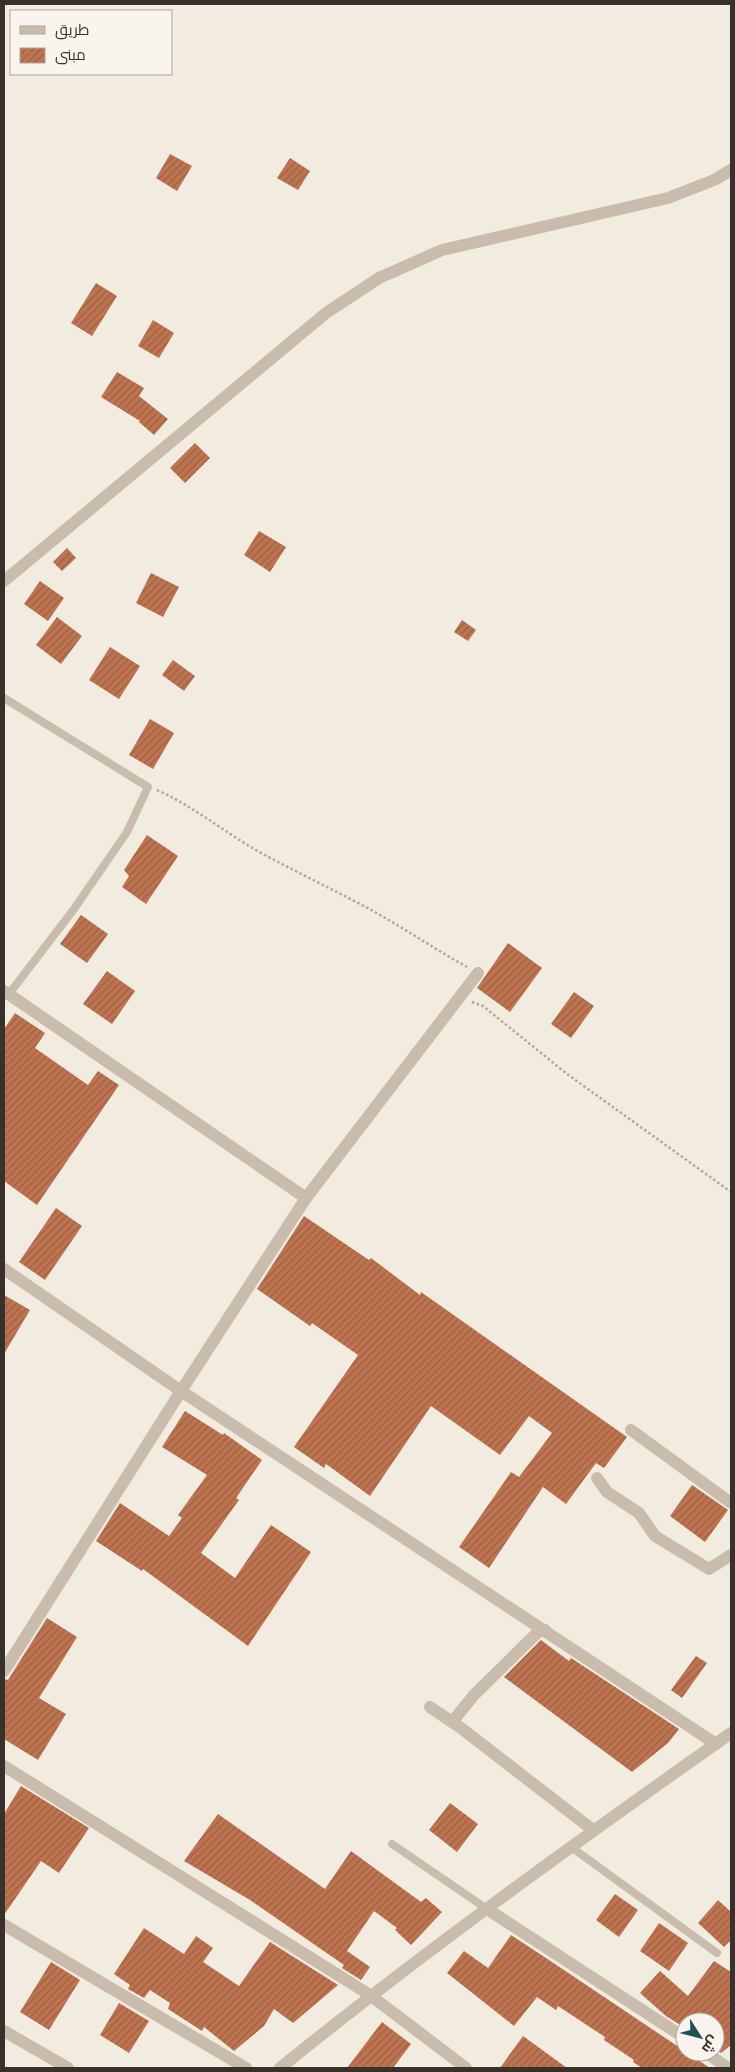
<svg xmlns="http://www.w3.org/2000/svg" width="735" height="2072" font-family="'IBM Plex Sans',Cairo,sans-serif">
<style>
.building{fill:url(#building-hatch)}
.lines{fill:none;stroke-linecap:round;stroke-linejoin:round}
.path{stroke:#b5a697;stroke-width:2.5;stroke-dasharray:2.5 2.5;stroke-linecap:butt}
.service{stroke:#cabcac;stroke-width:8}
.minor{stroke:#cabcac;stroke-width:12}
.tertiary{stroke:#cabcac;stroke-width:12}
</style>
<defs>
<pattern id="building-hatch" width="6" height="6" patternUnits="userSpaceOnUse" patternTransform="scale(1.25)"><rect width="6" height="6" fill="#bf7451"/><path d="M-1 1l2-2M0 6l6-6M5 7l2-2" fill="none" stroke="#9c6043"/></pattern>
</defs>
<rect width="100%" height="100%" fill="#f2ebe0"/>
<g class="building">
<polygon points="170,154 192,166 177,191 156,178"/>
<polygon points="290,158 310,171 298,190 277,178"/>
<polygon points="96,283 117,296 92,336 71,323"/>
<polygon points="153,320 174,333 159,358 138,346"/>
<polygon points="117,372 144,388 139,396 168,419 154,435 139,422 140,421 101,397"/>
<polygon points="195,443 210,458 185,483 170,468"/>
<polygon points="259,531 286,547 270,572 244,555"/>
<polygon points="67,548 76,558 62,571 53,562"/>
<polygon points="151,573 179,587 163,617 136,603"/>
<polygon points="40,581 64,598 48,621 24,604"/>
<polygon points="57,617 82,636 61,664 36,645"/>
<polygon points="462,620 476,630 468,641 454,632"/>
<polygon points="110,647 140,666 119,699 89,680"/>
<polygon points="173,660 195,676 184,691 162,675"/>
<polygon points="150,719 174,733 153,769 129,755"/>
<polygon points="147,835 178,856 146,904 122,887 129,876 124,870"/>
<polygon points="81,915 108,934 87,963 60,944"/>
<polygon points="508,943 542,968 510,1012 477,988"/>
<polygon points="107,971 135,991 112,1024 83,1004"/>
<polygon points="574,992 594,1006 571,1038 551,1024"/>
<polygon points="15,1013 45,1033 35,1048 88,1085 98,1071 119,1085 37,1205 4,1181 4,1029"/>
<polygon points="56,1208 82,1226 45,1280 19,1262"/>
<polygon points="304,1216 369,1260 371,1258 420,1295 421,1292 627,1437 604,1468 596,1463 566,1504 543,1487 489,1568 459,1547 511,1472 519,1477 552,1433 529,1416 500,1455 431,1406 370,1496 326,1464 324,1468 294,1447 358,1355 312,1323 310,1326 257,1289"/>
<polygon points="4,1295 30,1310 4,1354"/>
<polygon points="185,1411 223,1435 224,1433 262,1460 236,1498 239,1500 201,1553 235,1578 271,1525 311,1552 248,1646 143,1569 142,1571 96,1541 120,1503 169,1536 182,1518 178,1515 207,1475 162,1447"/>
<polygon points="692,1485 728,1510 705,1542 670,1516"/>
<polygon points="47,1618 77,1637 39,1698 66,1714 38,1760 4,1739 4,1679 8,1680"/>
<polygon points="541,1640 569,1661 571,1658 679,1729 668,1743 632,1772 504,1677"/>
<polygon points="696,1656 707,1663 682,1698 671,1690"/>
<polygon points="21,1786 89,1828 59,1873 41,1861 4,1915 4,1814"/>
<polygon points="450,1803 478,1824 457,1852 429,1830"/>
<polygon points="218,1814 325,1889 351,1851 421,1902 426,1898 442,1912 411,1945 395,1930 397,1928 374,1911 347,1951 370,1967 361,1980 342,1968 344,1965 250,1900 184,1861"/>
<polygon points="615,1894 638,1910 619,1937 596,1920"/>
<polygon points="718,1900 731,1912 731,1940 724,1947 698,1923"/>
<polygon points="659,1923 688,1943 669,1971 640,1951"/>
<polygon points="144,1928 184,1954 196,1936 213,1948 203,1962 239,1986 270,1942 338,1985 293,2023 274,2009 264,2026 234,2051 204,2027 202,2031 168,2009 170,2003 150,1990 144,1998 128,1989 130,1985 114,1974"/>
<polygon points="511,1935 552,1962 710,2068 642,2068 633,2062 634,2060 604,2040 605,2037 558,2006 556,2010 537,1997 514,2026 447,1973 464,1951 488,1968"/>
<polygon points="714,1961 731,1972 731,2045 721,2053 715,2049 715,2022 685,2022 685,2028 666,2016 640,1993 660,1971 688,1996"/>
<polygon points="51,1962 80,1980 49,2030 20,2012"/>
<polygon points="119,2003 149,2021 129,2053 100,2035"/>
<polygon points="382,2022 411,2044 393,2068 347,2068"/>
<polygon points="523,2036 567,2068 500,2068"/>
</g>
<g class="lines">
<g class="path">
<path d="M157,790C191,805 222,830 254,849C290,869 326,886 362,905C398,924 431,947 467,967"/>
<polyline points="472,1002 483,1006 567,1074 731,1192"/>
</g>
<g class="service">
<polyline points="4,698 148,787 127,832 74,909 9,994"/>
<polyline points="392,1844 487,1909"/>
<polyline points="571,1847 717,1953"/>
</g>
<g class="minor">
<polyline points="4,581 326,313 379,278 442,250 668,198 714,180 731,170"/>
<polyline points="4,991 306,1198"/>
<polyline points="4,1269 181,1391 716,1744"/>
<polyline points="631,1430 731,1503"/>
<polyline points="597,1478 607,1492 639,1513 655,1536 709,1569 731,1555"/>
<polyline points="4,1671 181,1391 306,1198 478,973"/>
<polyline points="430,1707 461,1728 593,1830"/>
<polyline points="452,1722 474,1695 538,1632 545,1630"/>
<polyline points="4,1766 370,1995 466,2068"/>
<polyline points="487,1909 685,2038"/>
<polyline points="4,1925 246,2068"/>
<polyline points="4,2031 68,2068"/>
<polyline points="705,2052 728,2068"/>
</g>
<path class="tertiary" d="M280,2068C426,1950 578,1841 731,1733"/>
</g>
<rect width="735" height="2072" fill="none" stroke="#38302b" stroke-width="10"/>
<rect x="10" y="10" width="162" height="65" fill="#f9f4ed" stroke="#aca69f"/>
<rect x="20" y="26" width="25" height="8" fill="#cabcac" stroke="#aca69f"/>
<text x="55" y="35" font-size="15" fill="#38302b">طريق</text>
<rect x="20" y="48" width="25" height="15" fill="url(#building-hatch)" stroke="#aca69f"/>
<text x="55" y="60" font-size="15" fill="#38302b">مبنى</text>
<g transform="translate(700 2037) rotate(126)"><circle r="24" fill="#f9f4ed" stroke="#aca69f"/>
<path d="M0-4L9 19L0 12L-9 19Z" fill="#225058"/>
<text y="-8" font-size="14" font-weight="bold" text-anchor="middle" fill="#38302b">ش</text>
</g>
</svg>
